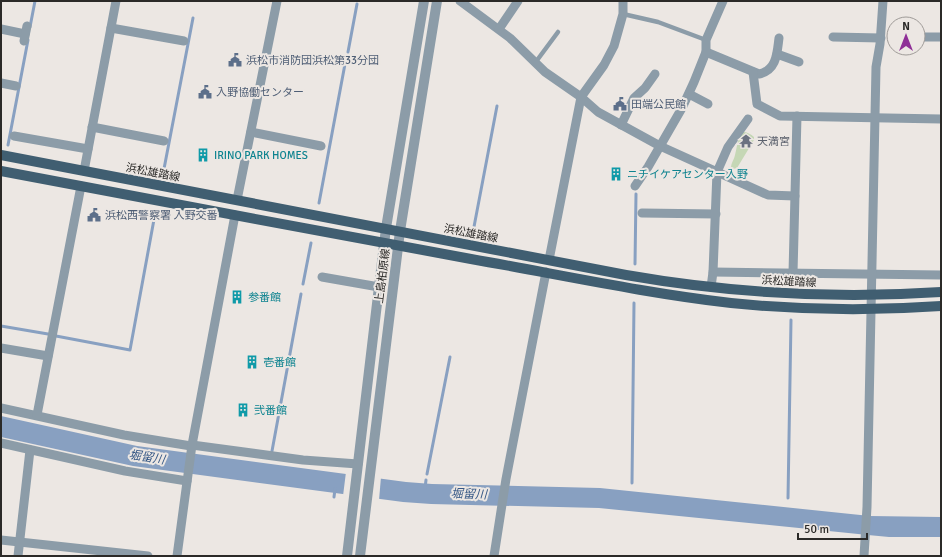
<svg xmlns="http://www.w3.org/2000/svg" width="942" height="557" viewBox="0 0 942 557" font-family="Signika,'Noto Sans JP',sans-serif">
  <rect width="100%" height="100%" fill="#ece7e3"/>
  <!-- green -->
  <path fill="#c5d7b5" d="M 743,132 C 747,132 751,134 754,137 L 754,140 L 737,168 L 733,169 L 731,168 C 731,163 734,160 735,155 C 737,147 737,140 743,132 Z"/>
  <!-- water -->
  <polygon fill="#88a0c1" points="1,416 137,446 406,482 432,484 600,488 870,516 941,517 941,537 889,537 868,535 599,508 431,504 403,502 133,466 1,437"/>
  <!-- pier -->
  <polygon fill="#ece7e3" points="346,472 381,477 379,500 343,496"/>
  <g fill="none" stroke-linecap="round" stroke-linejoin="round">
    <!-- stream -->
    <g stroke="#88a0c1" stroke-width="3">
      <polyline points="30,27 35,1"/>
      <polyline points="348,52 357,4"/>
      <polyline points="8,145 28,40"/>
      <polyline points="163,174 193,18"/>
      <polyline points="319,203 345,64"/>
      <polyline points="473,232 497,106"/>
      <polyline points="635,264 636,194"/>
      <polyline points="303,284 311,243"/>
      <polyline points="1,326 48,334"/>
      <polyline points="56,336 130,350 155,214"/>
      <polyline points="272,451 301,294"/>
      <polyline points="427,474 450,357"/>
      <polyline points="632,483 634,303"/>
      <polyline points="425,488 426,480"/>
      <polyline points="334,497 335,489"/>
      <polyline points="788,498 791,320"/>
    </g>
    <!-- service -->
    <g stroke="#8c9ca8" stroke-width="4.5">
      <polyline points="623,14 658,22 706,40"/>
      <polyline points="535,63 558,32"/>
    </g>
    <!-- minor -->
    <g stroke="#8c9ca8" stroke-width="9">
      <polyline points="460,1 510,38 545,72 581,97 598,112 660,146 768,195 795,196"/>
      <polyline points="111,28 184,41"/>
      <polyline points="1,29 25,34"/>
      <polyline points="499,29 518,1"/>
      <polyline points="833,37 881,38"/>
      <polyline points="918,37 941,37"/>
      <polyline points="24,41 27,26"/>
      <path d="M 706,52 L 759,74 C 777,70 777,53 779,38"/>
      <polyline points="777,54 799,62"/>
      <polyline points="753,72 757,104 780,116 941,119"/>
      <polyline points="1,83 16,86"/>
      <polyline points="689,94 708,104"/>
      <polyline points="621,125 634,98 645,88 655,74"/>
      <polyline points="92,127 164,141"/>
      <polyline points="251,132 321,146"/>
      <polyline points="14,136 88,149"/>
      <polyline points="84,171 116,1"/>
      <polyline points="635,186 648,167 682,108 694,82 706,52 706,40 723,1"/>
      <polyline points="237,200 277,1"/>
      <polyline points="642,213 716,214"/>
      <polyline points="549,260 581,97 604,65 614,46 623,14 623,1"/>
      <polyline points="713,272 941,275"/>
      <polyline points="793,273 797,116"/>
      <polyline points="322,277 379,287"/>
      <polyline points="711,287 713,272 717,172 728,147 748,119"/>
      <polyline points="1,348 48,356"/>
      <polyline points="1,408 124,435 191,446"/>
      <polyline points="37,415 81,186"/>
      <polyline points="1,443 125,471 187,481"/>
      <polyline points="192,445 303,460 358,464"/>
      <polyline points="1,540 148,556"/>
      <polyline points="18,556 30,450"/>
      <polyline points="177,556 192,445 235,215"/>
      <polyline points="494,556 506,479 546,272"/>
      <polyline points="864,556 867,507 876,67 880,44 883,1"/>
    </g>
    <!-- tertiary -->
    <g stroke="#8c9ca8" stroke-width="10">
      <polyline points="347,556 386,228 424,1"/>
      <polyline points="360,556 400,231 437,1"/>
    </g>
    <!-- primary -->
    <g stroke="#405e71" stroke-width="10">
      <path d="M 1,155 L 626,275 C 729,293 836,299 941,292"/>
      <path d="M 1,171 C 158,201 314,230 471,259 C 557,274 644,293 731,303 C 800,310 871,311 941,306"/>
    </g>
  </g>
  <!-- icons -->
  <defs>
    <g id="civic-bare" transform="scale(1.08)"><path d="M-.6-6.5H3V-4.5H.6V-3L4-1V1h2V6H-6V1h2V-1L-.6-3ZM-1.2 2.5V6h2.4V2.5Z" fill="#5c6f8a" stroke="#ece7e3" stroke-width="2.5" paint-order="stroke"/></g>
    <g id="temple-bare" transform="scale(1.08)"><path d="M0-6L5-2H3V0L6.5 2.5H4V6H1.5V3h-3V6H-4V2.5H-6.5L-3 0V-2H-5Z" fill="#6b7280" stroke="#ece7e3" stroke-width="2.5" paint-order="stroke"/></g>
    <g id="building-bare" transform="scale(1.08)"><path d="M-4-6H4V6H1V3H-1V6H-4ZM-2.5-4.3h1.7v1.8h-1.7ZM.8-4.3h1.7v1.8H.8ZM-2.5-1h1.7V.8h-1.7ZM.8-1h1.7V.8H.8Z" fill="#0f9aa8" stroke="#ece7e3" stroke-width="2.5" paint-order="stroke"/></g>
  </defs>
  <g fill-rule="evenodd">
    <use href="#civic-bare" x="235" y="60"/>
    <use href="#civic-bare" x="205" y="92"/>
    <use href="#civic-bare" x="620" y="104"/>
    <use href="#temple-bare" x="746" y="141"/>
    <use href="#building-bare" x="203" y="155"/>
    <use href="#building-bare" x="616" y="174"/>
    <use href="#civic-bare" x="94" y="215"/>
    <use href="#building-bare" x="237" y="297"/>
    <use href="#building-bare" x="252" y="362"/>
    <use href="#building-bare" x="243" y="410"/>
  </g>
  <g text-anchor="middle" stroke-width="4" stroke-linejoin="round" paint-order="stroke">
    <!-- service labels -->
    <g font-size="11" fill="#4e5e75" stroke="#ece7e3" text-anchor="start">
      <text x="246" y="64">浜松市消防団浜松第33分団</text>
      <text x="216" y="96">入野協働センター</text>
      <text x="631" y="108">田端公民館</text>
      <text x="105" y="219">浜松西警察署 入野交番</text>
    </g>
    <!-- worship labels -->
    <g font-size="11" fill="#5b616d" stroke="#ece7e3" text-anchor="start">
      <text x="757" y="145">天満宮</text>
    </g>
    <!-- culture labels -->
    <g font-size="11" fill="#0d838f" stroke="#ece7e3" text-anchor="start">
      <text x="214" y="159">IRINO PARK HOMES</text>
      <text x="627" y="178">ニチイケアセンター入野</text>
      <text x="248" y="301">参番館</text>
      <text x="263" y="366">壱番館</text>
      <text x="254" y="414">弐番館</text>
    </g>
    <!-- street labels -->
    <g font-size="11" fill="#2b2a28" stroke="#ece7e3">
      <text transform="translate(153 172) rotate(11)" y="4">浜松雄踏線</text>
      <text transform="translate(471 233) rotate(11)" y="4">浜松雄踏線</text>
      <text transform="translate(382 276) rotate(-83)" y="4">上島柏原線</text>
      <text transform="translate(789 281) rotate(3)" y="4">浜松雄踏線</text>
    </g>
    <!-- water labels -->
    <g font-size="12" font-style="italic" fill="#365886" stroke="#ece7e3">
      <text transform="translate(147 457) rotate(9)" y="4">堀留川</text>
      <text transform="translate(469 494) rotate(2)" y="4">堀留川</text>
    </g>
  </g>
  <!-- border -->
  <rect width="942" height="557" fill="none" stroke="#2b2a28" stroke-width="4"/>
  <!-- north arrow -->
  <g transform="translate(906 36)"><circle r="19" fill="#ece7e3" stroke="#9f9b98"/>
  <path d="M0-3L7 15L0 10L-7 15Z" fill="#8f2f97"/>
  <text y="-6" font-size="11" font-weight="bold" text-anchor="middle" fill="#2b2a28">N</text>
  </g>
  <!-- scale -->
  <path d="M798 533v6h69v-6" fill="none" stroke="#2b2a28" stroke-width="2"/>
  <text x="804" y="533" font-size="12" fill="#2b2a28" stroke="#ece7e3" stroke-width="3" paint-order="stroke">50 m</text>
</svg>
